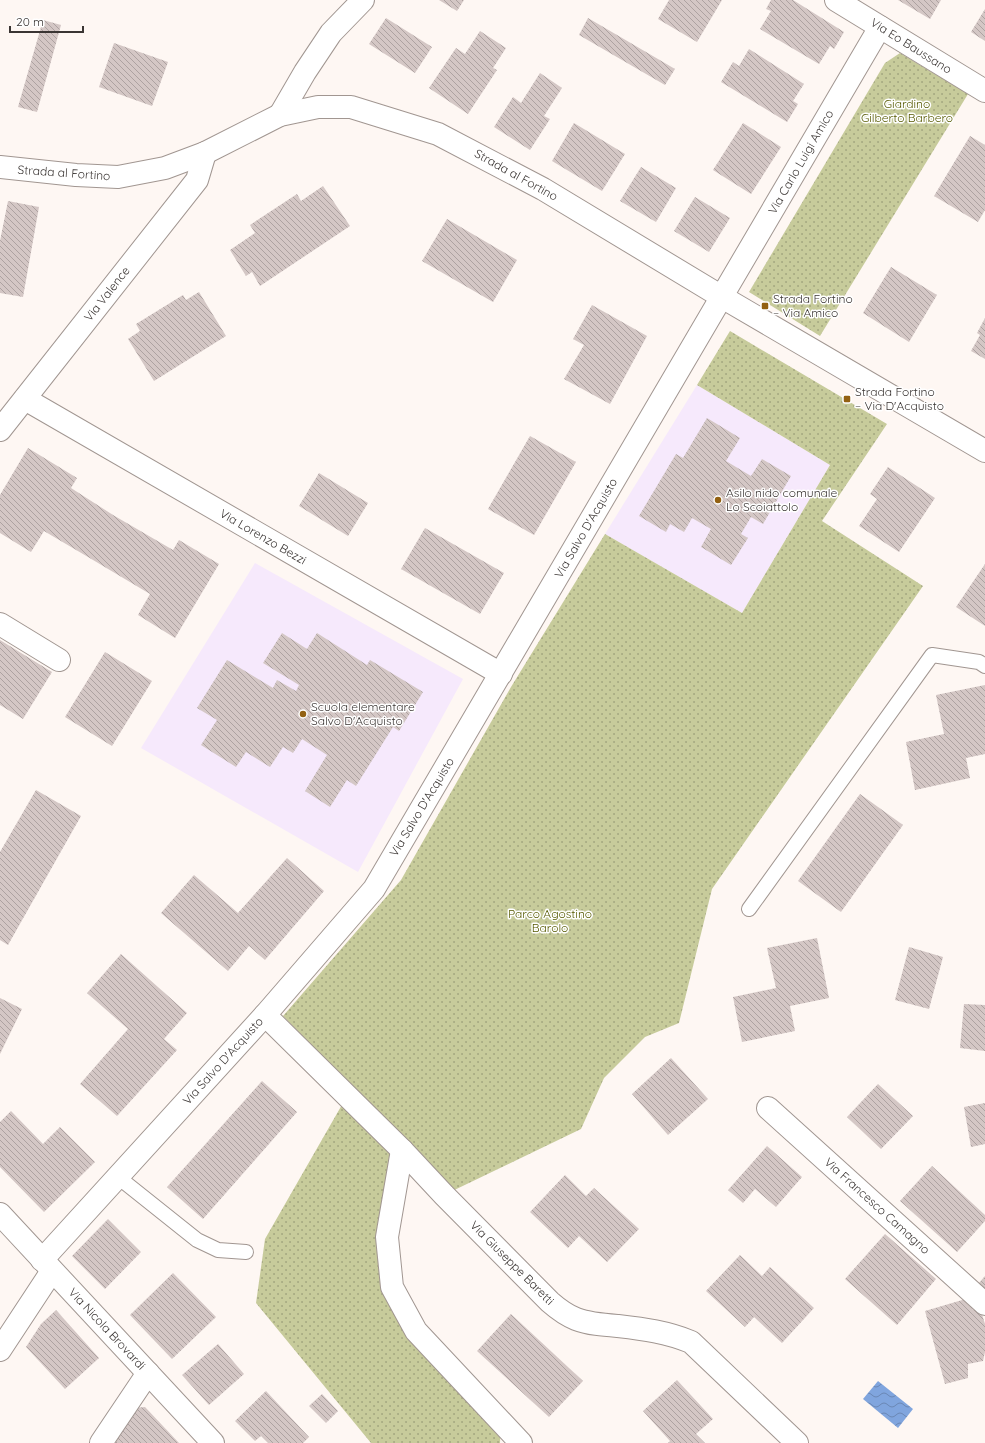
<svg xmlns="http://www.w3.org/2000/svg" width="985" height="1443" viewBox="0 0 985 1443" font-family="Quicksand,sans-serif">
  <defs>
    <pattern id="park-dots" width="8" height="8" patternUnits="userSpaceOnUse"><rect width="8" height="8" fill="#c7cb9b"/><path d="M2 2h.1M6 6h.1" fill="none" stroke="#a3a67f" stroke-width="1.8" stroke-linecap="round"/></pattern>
    <pattern id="water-waves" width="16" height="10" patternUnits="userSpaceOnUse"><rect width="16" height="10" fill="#80a5de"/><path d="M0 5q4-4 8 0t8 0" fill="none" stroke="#6a87b5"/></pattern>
    <pattern id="building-back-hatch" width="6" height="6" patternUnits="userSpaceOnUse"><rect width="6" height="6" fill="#d4c7c5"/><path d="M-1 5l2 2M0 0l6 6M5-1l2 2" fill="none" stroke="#ada2a1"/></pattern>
  </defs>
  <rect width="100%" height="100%" fill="#fef7f3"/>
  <!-- education -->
  <g fill="#f6e9fc">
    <polygon points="697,385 830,465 742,613 605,534"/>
    <polygon points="255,563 463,679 358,872 141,748"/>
  </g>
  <!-- park -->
  <g fill="url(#park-dots)">
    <polygon points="900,53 968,94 820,336 749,292 885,63"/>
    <polygon points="730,331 887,424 822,521 923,586 712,889 679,1023 645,1037 604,1078 581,1129 444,1195 402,1150 392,1287 501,1422 500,1443 371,1443 256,1303 265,1239 347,1096 353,1088 283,1016 401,880 511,687 605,534 742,613 830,465 697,385"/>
  </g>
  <!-- water -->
  <polygon fill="url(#water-waves)" points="878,1381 913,1409 898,1428 863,1399"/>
  <!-- building -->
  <g fill="url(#building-back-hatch)">
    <polygon points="439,0 464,0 457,11"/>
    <polygon points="669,0 722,0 697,42 658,19"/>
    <polygon points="771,0 793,0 844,32 834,49 830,46 819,64 760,29 771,11 766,9"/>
    <polygon points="898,0 941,0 930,19"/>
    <polygon points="985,9 985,41 971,32"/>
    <polygon points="386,18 432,47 415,73 369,44"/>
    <polygon points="588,18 675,69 665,85 579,35"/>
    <polygon points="43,20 61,25 37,112 18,107"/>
    <polygon points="480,31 506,48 493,68 497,70 468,114 429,88 456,48 465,54"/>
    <polygon points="114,43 168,62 152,106 99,87"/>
    <polygon points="749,49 804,84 793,101 798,104 787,122 721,82 733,62 739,66"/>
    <polygon points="540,73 562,88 544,116 550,119 530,150 494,127 513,97 521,103"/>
    <polygon points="574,123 625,154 602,191 552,161"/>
    <polygon points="743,123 781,147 751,194 713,170"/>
    <polygon points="970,136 985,145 985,210 978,222 934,196"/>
    <polygon points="641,167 676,188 656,222 620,201"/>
    <polygon points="323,186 350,226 260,286 252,272 246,276 230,250 255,233 250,225 297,194 301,201"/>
    <polygon points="695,197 730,218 709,252 674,231"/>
    <polygon points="8,201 39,207 23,297 0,293 0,241"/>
    <polygon points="447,219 517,260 493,302 422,261"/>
    <polygon points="891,267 937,295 909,342 863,313"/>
    <polygon points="199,292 226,336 154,381 128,339 140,331 136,324 183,295 186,300"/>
    <polygon points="592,305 647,336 610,404 564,379 584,345 573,339"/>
    <polygon points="985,318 985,359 971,351 980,335 977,333"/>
    <polygon points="707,418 740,438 726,461 751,476 762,459 791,476 763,524 751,517 741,534 748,538 731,565 701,547 711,529 692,518 684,532 670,524 666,532 639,516 676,454 683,458"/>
    <polygon points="530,436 576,462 534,535 488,509"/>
    <polygon points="28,448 77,478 71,488 113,515 173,550 179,540 219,564 175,638 138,615 150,594 88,557 44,531 31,552 0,533 0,495"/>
    <polygon points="888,467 935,498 899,552 859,526 877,499 870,494"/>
    <polygon points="319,473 368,503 348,536 299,506"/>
    <polygon points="425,528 504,573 480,614 401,569"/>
    <polygon points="985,564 985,626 956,607"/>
    <polygon points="282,633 307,649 317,633 367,665 370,660 423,692 399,731 393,727 356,786 347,780 330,807 305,791 327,755 302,739 293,753 283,747 270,767 246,752 236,767 201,745 217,720 197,708 227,660 273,688 277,680 296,691 299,685 263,663"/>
    <polygon points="0,640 52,672 23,719 0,705"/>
    <polygon points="105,652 152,681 112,746 65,717"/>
    <polygon points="985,685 985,754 966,758 970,778 915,790 906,742 944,734 936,695"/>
    <polygon points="36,790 81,816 8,945 0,940 0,852"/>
    <polygon points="860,794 903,825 841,912 798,881"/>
    <polygon points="287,858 324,891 265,960 249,946 228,971 161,913 194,875 238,913"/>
    <polygon points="817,938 829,998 790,1006 795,1031 742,1042 733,997 776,988 767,948"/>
    <polygon points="909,947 943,957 929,1009 895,1000"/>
    <polygon points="121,954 187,1013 164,1039 177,1050 117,1116 80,1084 128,1029 87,993"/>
    <polygon points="0,998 22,1009 0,1054"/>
    <polygon points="964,1004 985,1005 985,1051 960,1048"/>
    <polygon points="671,1058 708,1099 668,1135 632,1094"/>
    <polygon points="262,1081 297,1112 203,1219 167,1187"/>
    <polygon points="878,1084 913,1116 881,1149 847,1117"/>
    <polygon points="985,1103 985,1144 971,1147 964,1107"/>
    <polygon points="11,1111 43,1144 60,1127 95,1162 44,1212 0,1167 0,1122"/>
    <polygon points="767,1146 802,1177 776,1207 755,1189 743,1203 728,1190"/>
    <polygon points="932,1166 985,1215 985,1221 957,1252 900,1201"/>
    <polygon points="565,1175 586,1196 594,1188 639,1229 607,1262 579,1236 568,1248 530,1212"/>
    <polygon points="108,1219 141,1252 105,1289 72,1256"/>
    <polygon points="885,1234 936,1279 897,1325 845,1279"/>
    <polygon points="740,1255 762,1276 770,1267 814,1308 782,1343 754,1317 745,1327 706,1291"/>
    <polygon points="173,1273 216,1317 172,1359 130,1315"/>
    <polygon points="985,1276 985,1290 978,1284"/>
    <polygon points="969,1298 973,1310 980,1308 985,1324 985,1352 983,1361 968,1364 968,1378 945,1384 925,1311"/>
    <polygon points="56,1310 99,1358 65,1389 26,1347 41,1324"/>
    <polygon points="511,1314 583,1381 549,1417 477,1351"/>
    <polygon points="218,1344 244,1374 209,1405 182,1375"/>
    <polygon points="677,1380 713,1419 696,1434 705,1443 668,1443 670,1441 643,1411"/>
    <polygon points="266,1391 309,1437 303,1443 268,1443 261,1436 255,1441 235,1421"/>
    <polygon points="322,1394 338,1411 326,1423 309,1406"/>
    <polygon points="145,1407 179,1443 109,1443 133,1408"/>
  </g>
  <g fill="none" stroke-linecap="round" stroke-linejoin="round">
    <!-- service casing -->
    <g stroke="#a19691" stroke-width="16">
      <g id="service">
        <polyline points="749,909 932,655 979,662 985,666"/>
        <polyline points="118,1177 197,1240 218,1250 246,1252"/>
      </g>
    </g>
    <!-- minor casing -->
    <g stroke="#a19691" stroke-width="24">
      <g id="minor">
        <polyline points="836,0 985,91"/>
        <polyline points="280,115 305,72 331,33 363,0"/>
        <polyline points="25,399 501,674"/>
        <polyline points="0,430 197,180 205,153"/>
        <polyline points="0,624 59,660"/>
        <path d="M 265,1015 L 402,1150 L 444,1195 L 550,1302 C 558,1309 566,1315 576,1319 C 589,1324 604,1325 618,1326 C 644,1329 667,1332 691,1342 L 797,1443"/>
        <polyline points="768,1108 985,1304"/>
        <polyline points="402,1150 387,1237 392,1287 416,1331 521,1443"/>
        <polyline points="0,1214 213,1443"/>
        <polyline points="42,1260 265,1015 374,889 880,27"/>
        <polyline points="0,1350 52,1271"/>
        <polyline points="101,1443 148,1373"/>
      </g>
    </g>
    <!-- tertiary casing -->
    <g stroke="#a19691" stroke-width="24">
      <polyline id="tertiary" points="0,167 76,175 118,177 165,168 205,153 280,115 318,107 351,107 438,134 543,189 722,297 985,451"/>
    </g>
    <!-- service -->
    <use href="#service" stroke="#fff" stroke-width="14"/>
    <!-- minor -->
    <use href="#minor" stroke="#fff" stroke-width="22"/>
    <!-- tertiary -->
    <use href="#tertiary" stroke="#fff" stroke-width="22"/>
  </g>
  <!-- markers -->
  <g fill="#936112" stroke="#fff" stroke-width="1.5">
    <rect x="761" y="302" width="8" height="8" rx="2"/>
    <rect x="843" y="395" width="8" height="8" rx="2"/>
    <circle cx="718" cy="500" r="4"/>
    <circle cx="303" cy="714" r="4"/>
  </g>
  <g text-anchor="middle" stroke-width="3" stroke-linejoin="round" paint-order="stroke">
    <!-- street labels -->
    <g font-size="12" fill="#3a3533" stroke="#fff">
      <text transform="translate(911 46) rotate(32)" y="4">Via Eo Baussano</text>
      <text transform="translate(801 162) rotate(-60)" y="4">Via Carlo Luigi Amico</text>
      <text transform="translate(64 173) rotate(4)" y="4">Strada al Fortino</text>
      <text transform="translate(516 175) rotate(29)" y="4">Strada al Fortino</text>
      <text transform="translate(107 294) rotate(-52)" y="4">Via Valence</text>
      <text transform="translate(586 528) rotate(-60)" y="4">Via Salvo D'Acquisto</text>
      <text transform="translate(263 537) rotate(30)" y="4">Via Lorenzo Bezzi</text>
      <text transform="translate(422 807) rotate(-59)" y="4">Via Salvo D'Acquisto</text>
      <text transform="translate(223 1061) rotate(-48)" y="4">Via Salvo D'Acquisto</text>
      <text transform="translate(877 1206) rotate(42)" y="4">Via Francesco Camagno</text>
      <text transform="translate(512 1263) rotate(45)" y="4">Via Giuseppe Baretti</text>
      <text transform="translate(107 1329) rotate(47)" y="4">Via Nicola Brovardi</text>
    </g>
    <!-- park labels -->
    <g font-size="12" fill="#565901" stroke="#fff">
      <text x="907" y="108">Giardino<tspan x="907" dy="14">Gilberto Barbero</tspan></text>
      <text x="550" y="918">Parco Agostino<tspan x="550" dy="14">Barolo</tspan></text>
    </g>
    <!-- poi labels -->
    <g font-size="12" fill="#3a3533" stroke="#fff" text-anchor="start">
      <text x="773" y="303">Strada Fortino<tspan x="773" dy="14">– Via Amico</tspan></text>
      <text x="855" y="396">Strada Fortino<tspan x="855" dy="14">– Via D'Acquisto</tspan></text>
      <text x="726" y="497">Asilo nido comunale<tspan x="726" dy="14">Lo Scoiattolo</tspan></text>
      <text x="311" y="711">Scuola elementare<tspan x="311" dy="14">Salvo D'Acquisto</tspan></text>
    </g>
  </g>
  <!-- scale -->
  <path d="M10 26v6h73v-6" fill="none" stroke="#3a3533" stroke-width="2"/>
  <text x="16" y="26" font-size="12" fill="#3a3533" stroke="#ffffff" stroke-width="3" paint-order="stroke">20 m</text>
</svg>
